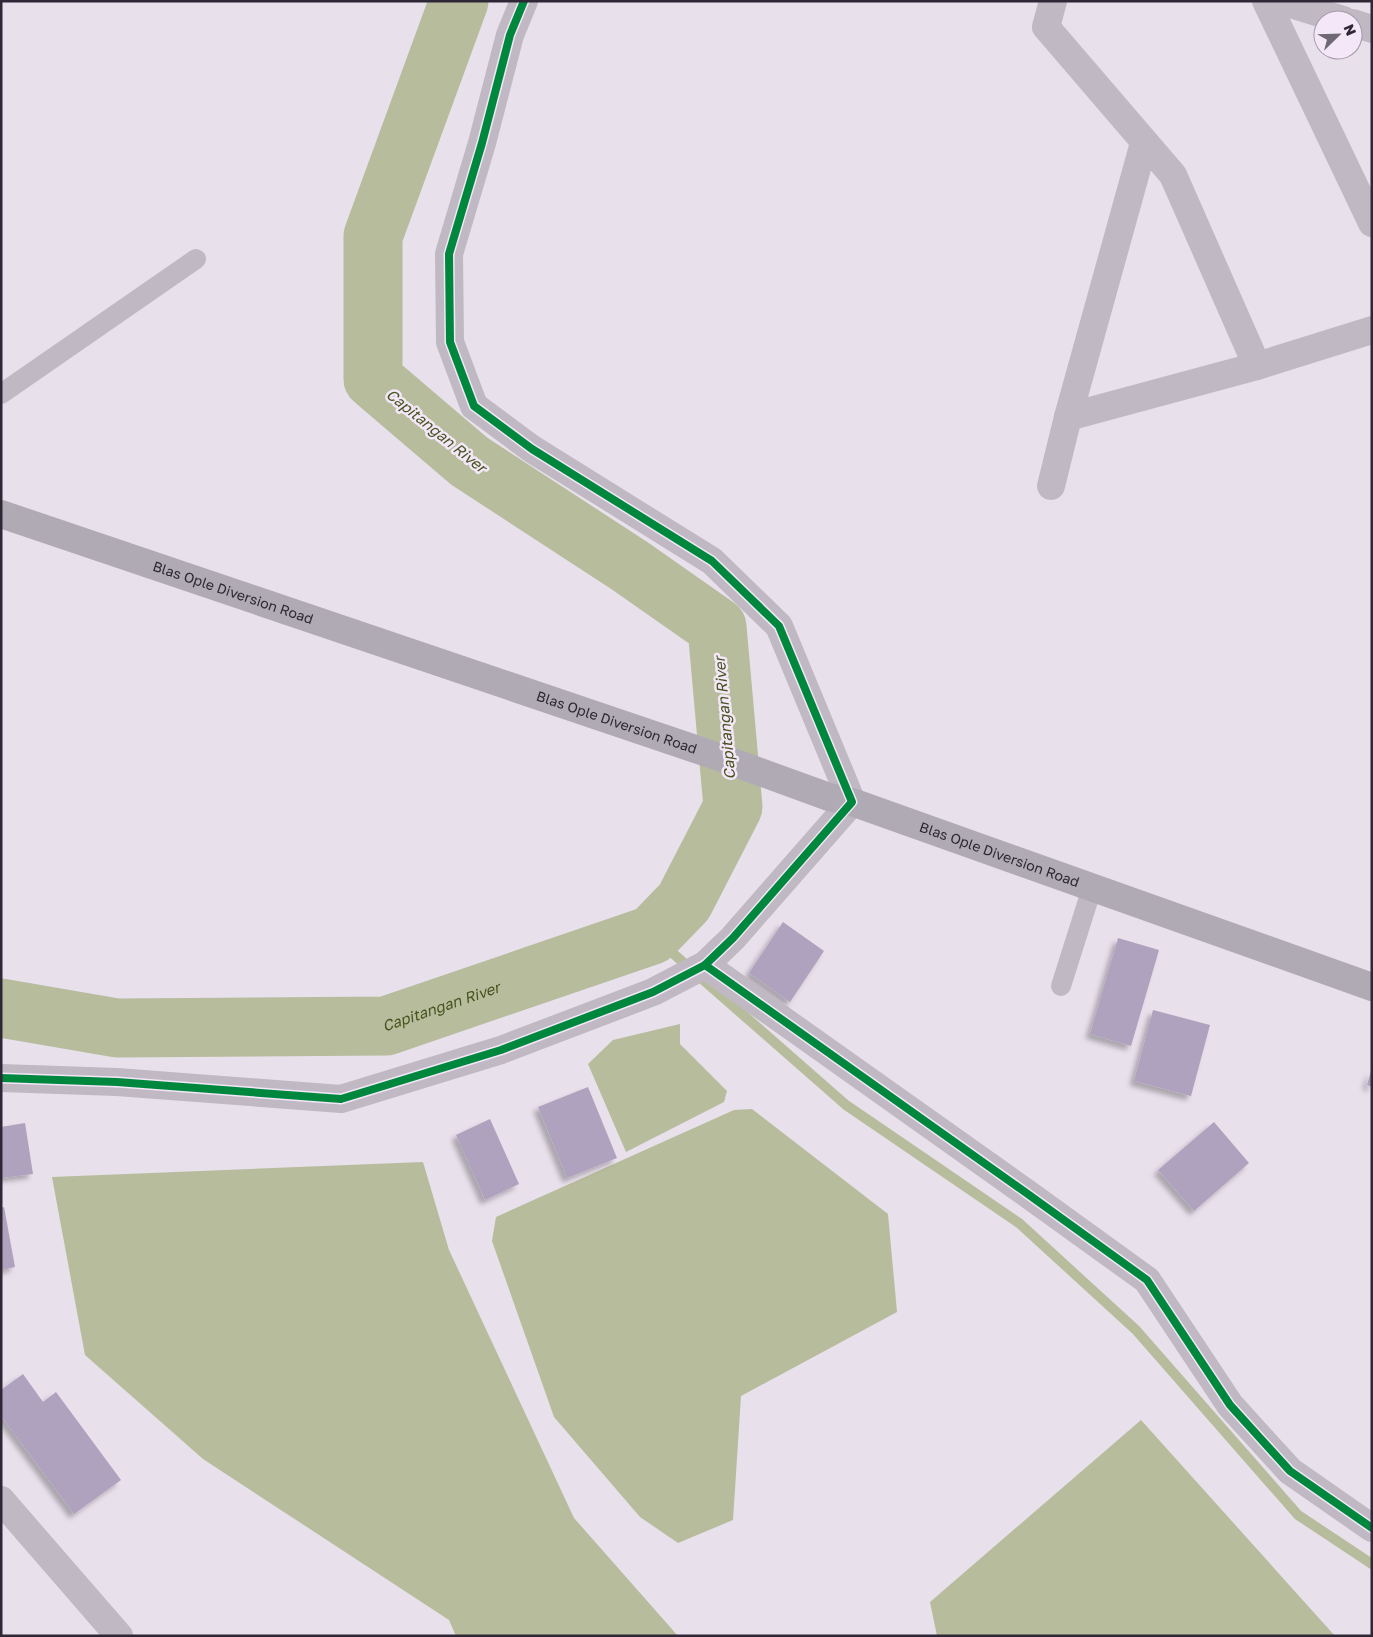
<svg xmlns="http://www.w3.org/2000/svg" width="1373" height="1637" viewBox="0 0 1373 1637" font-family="'Golos Text',sans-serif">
  <defs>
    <filter id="shadow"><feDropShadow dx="-4.5" dy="4.5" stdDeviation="2.5" flood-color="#0004"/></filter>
  </defs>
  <rect width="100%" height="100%" fill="#e8e0eb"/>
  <!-- water -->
  <g fill="#b7bc9d">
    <polygon points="680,1024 680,1044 727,1091 724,1102 626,1152 588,1064 613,1040"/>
    <polygon points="752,1109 888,1214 897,1312 741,1396 733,1520 678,1543 640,1517 554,1417 492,1241 496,1217 734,1110"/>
    <polygon points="423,1162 449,1250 574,1518 678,1636 456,1636 449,1620 203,1459 85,1355 52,1177"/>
    <polygon points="1141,1420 1335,1636 937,1636 930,1602"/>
  </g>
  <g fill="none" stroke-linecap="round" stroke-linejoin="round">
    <!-- stream -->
    <polyline stroke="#b7bc9d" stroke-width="10" points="652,935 846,1105 1019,1223 1136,1330 1298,1515 1372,1564"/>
    <!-- river -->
    <path stroke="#b7bc9d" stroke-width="59" id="s1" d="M 1,1008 L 117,1028 L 386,1026 L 652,935 L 684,902 L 733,807 L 717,627 L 630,566 L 469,461 L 373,379 L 373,236 L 459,1"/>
  </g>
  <!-- building -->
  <g fill="#afa2be" filter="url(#shadow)">
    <polygon points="783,922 824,951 790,1002 749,973"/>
    <polygon points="1118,938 1159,950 1131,1046 1090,1034"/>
    <polygon points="1153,1010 1210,1025 1191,1096 1134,1081"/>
    <polygon points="1371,1071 1372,1071 1372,1087 1367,1085"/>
    <polygon points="588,1087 617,1158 567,1178 538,1107"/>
    <polygon points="490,1119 519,1184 485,1200 456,1135"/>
    <polygon points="1214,1122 1249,1163 1194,1211 1158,1170"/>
    <polygon points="25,1123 33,1174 1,1178 1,1127"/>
    <polygon points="4,1207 15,1267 1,1270 1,1208"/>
    <polygon points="23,1374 43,1402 56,1392 121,1480 74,1514 1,1416 1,1390"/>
  </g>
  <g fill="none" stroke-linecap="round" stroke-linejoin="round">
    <!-- service -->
    <g stroke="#c0b9c4" stroke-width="20">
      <polyline points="1,394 196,259"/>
      <polyline points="1061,986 1092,888"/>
    </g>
    <!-- minor -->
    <g stroke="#c0b9c4" stroke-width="28">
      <polyline points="1053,1 1046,27 1173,175 1257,366"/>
      <polyline points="1266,1 1372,223"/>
      <polyline points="1281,1 1343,20"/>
      <polyline points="1353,23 1372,29"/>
      <polyline points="1068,417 1257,366 1372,330"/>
      <polyline points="1051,486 1068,417 1144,143"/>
      <polyline points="705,965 1025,1192 1147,1280 1230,1405 1290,1471 1372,1528"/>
      <polyline points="1,1078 117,1082 341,1099 501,1050 653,992 705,965 733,938 852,802 779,626 712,561 532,449 474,406 450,342 449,254 482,143 510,35 524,1"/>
      <polyline points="1,1500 119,1636"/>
    </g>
    <!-- secondary -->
    <path stroke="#b0aab5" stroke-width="28" id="s2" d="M 1,514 L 716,756 L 829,797 L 852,802 L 1372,987"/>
    <!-- cycleway casing -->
    <g stroke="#f3e7f8" stroke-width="11">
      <g id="cycleway">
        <polyline points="705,965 1025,1192 1147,1280 1230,1405 1290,1471 1372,1528"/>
        <polyline points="1,1078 117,1082 341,1099 501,1050 653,992 705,965 733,938 852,802 779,626 712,561 532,449 474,406 450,342 449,254 482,143 510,35 524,1"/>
      </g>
    </g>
    <!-- cycleway -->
    <use href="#cycleway" stroke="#00873e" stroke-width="8"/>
  </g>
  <g text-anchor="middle" stroke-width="5" stroke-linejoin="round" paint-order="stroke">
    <!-- street labels -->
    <g font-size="14" fill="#2e2735" stroke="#f3e7f8">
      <text dy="5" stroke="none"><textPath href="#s2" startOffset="245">Blas Ople Diversion Road</textPath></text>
      <text dy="5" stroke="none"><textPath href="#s2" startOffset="650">Blas Ople Diversion Road</textPath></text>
      <text dy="5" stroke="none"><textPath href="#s2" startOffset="1055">Blas Ople Diversion Road</textPath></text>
    </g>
    <!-- water labels -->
    <g font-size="15" font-style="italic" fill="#48541f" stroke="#f3e7f8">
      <text transform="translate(436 431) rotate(39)" y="5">Capitangan River</text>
      <text transform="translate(725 718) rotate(-95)" y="5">Capitangan River</text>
      <text dy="5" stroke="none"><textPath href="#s1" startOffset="445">Capitangan River</textPath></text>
    </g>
  </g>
  <!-- border -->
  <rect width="1373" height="1637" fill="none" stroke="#2e2735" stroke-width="5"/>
  <!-- north arrow -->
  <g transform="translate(1338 35) rotate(67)"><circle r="24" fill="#f3e7f8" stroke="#a49aaa"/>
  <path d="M0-4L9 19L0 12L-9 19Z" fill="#6f6875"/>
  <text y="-8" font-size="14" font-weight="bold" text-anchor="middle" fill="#2e2735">N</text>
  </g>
</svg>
